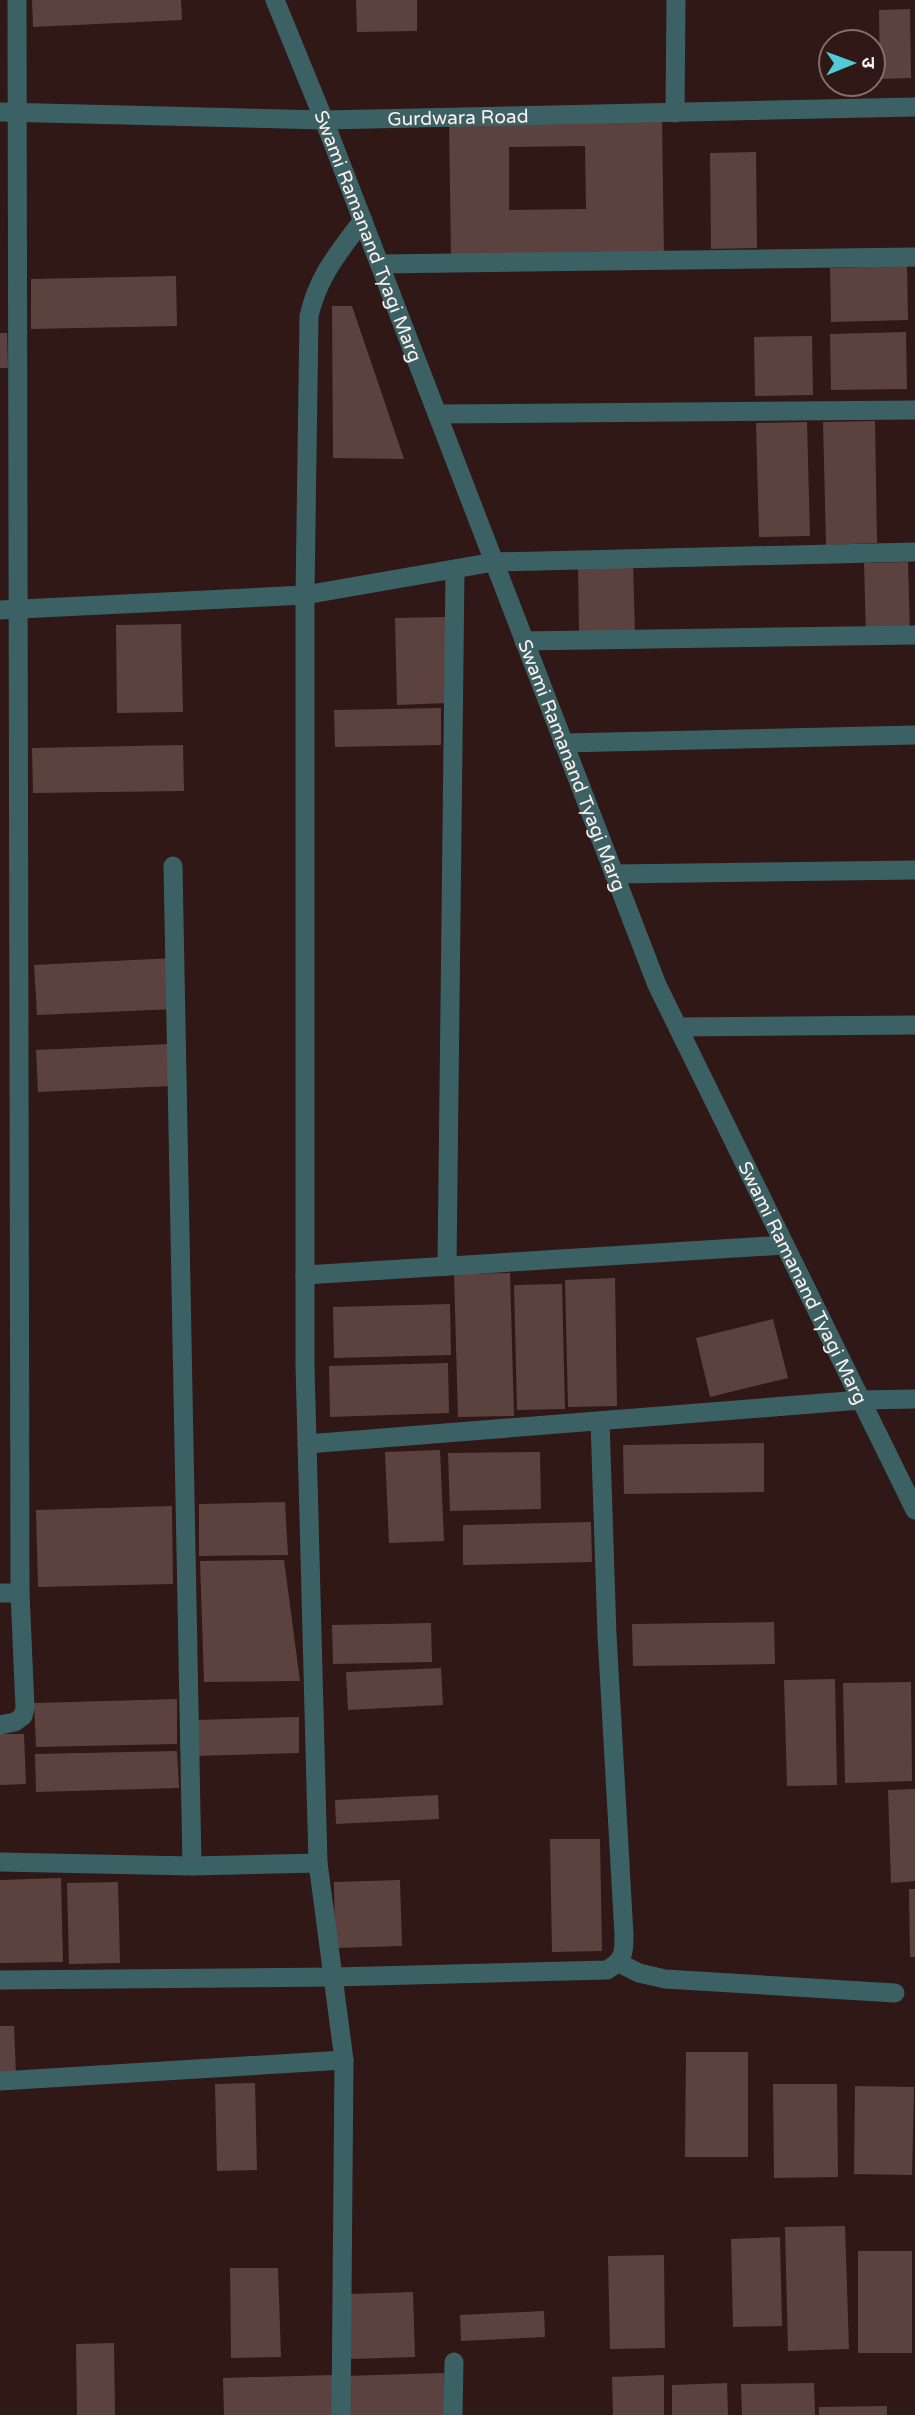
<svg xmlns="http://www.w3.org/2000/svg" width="915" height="2415" viewBox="0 0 915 2415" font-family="'Varela Round','Noto Sans Devanagari',sans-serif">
  <rect width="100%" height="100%" fill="#2f1815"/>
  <!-- building -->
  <g fill="#5c423e" fill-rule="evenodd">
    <polygon points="32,0 181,0 182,20 33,27"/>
    <polygon points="356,0 417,0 417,31 357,32"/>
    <polygon points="910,9 911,78 880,79 879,10"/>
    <path d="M 662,118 L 664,257 L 451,259 L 449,121 ZM 585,146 L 586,209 L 509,210 L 509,147 Z"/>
    <polygon points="756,152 757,248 711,249 710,153"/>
    <polygon points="907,266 908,320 831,322 830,268"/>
    <polygon points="176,276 177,326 31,329 31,279"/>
    <polygon points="332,306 352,306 404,459 333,458"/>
    <polygon points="906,332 907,389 831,390 830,334"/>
    <polygon points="0,333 7,333 8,368 0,368"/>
    <polygon points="812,336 813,395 755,396 754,337"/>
    <polygon points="875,421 877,543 826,545 823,422"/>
    <polygon points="807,422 810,536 759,537 756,423"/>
    <polygon points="908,562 910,634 866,635 864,563"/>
    <polygon points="633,563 635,634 579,635 578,564"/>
    <polygon points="446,617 448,703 397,705 395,618"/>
    <polygon points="181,624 183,712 117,713 116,625"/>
    <polygon points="441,708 441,745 335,747 334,710"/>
    <polygon points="183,745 184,791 33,793 32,748"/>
    <polygon points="173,958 175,1009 37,1015 34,965"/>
    <polygon points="170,1044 172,1086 38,1092 36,1050"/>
    <polygon points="510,1273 514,1416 458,1417 454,1274"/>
    <polygon points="615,1278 617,1406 568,1407 565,1280"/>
    <polygon points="562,1284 565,1409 517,1410 514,1285"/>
    <polygon points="450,1304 451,1355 334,1358 333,1307"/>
    <polygon points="773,1319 788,1378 710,1397 696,1338"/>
    <polygon points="448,1363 449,1413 330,1417 329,1366"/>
    <polygon points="764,1443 764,1492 624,1494 623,1445"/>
    <polygon points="440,1450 444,1541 389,1543 385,1452"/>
    <polygon points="540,1452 541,1509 450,1511 448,1453"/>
    <polygon points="285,1502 288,1555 199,1556 199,1504"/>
    <polygon points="172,1506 173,1584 38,1587 36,1510"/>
    <polygon points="591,1522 592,1562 463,1565 463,1525"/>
    <polygon points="284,1560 300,1681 204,1682 200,1561"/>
    <polygon points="774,1622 775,1664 633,1666 632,1624"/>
    <polygon points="431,1623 432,1662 333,1664 332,1625"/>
    <polygon points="441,1668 443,1705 348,1710 346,1672"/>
    <polygon points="835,1679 837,1785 787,1786 784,1680"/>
    <polygon points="911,1682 912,1781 845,1783 843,1683"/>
    <polygon points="177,1699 177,1744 36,1747 34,1703"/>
    <polygon points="299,1717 299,1753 195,1756 195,1720"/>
    <polygon points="0,1734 24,1734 26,1784 0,1785"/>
    <polygon points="177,1751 179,1788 36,1792 35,1754"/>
    <polygon points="915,1789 915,1881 891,1883 888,1790"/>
    <polygon points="438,1795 439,1819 336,1824 335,1800"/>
    <polygon points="550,1839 600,1839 602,1951 552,1952"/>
    <polygon points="61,1878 63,1962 0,1963 0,1880"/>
    <polygon points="400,1880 402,1946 335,1948 334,1882"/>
    <polygon points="118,1882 120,1963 69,1964 67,1883"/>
    <polygon points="909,1889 915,1889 915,1957 910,1957"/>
    <polygon points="0,2026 14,2026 16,2076 0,2077"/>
    <polygon points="686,2052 748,2052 748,2157 685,2157"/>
    <polygon points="255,2083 257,2170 217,2171 215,2084"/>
    <polygon points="773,2084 837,2084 838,2177 774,2178"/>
    <polygon points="855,2086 914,2087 912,2175 854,2174"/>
    <polygon points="845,2226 849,2349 788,2351 785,2227"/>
    <polygon points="780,2237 782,2326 733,2327 731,2239"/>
    <rect x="858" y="2251" width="54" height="102"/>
    <polygon points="664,2255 665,2348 610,2349 608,2256"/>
    <polygon points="230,2268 278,2268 281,2357 231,2358"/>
    <polygon points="413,2292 415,2357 350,2359 349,2294"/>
    <polygon points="544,2311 545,2337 461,2341 460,2315"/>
    <polygon points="114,2343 115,2415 77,2415 76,2344"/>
    <polygon points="444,2373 445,2415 345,2415 344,2376"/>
    <polygon points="332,2375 333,2415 224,2415 223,2378"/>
    <polygon points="664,2375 664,2415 613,2415 612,2377"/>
    <polygon points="727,2383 728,2415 672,2415 672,2385"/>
    <polygon points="814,2383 815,2415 742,2415 741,2384"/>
    <polygon points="887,2406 887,2415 819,2415 819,2407"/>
  </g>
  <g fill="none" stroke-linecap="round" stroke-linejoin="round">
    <!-- minor -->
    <g stroke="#3c6165" stroke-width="19">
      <path id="s1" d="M 0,112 L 324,120 L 915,107"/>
      <polyline points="675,113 676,0"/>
      <polyline points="380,264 915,257"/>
      <polyline points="437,414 915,410"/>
      <polyline points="0,610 305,595 494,562 915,552"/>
      <polyline points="524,641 915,635"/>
      <polyline points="563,743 915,735"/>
      <polyline points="173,866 192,1866"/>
      <polyline points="614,874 915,870"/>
      <polyline points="678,1027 915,1025"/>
      <polyline points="447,1266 455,569"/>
      <polyline points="305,1275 785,1245"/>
      <polyline points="307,1444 861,1400 915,1399"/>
      <polyline points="0,1593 20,1593"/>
      <polyline points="0,1725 15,1722 23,1716 25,1708 20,1593 17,0"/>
      <path d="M 0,1862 L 192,1866 L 318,1863 L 305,1365 L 305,595 L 309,316 C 318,276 339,252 363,220"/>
      <polyline points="318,1863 344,2060 341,2415"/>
      <polyline points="619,1963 639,1973 665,1979 895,1993"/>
      <path d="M 0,1980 L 334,1977 L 607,1970 C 624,1960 624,1953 624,1935 L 607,1635 L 600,1421"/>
      <polyline points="0,2081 344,2060"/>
      <polyline points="453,2415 454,2362"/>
    </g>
    <!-- tertiary -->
    <path stroke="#3c6165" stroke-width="19" id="s2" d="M 275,0 L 324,120 L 657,985 L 915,1510"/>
  </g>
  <g text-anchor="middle" stroke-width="5" stroke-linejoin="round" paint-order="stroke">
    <!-- street labels -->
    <g font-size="19" fill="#fef0ee" stroke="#2f1815">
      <text dy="7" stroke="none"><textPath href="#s1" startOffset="458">Gurdwara Road</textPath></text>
      <text dy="7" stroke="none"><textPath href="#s2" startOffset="254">Swami Ramanand Tyagi Marg</textPath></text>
      <text dy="7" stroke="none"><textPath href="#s2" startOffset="821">Swami Ramanand Tyagi Marg</textPath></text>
      <text dy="7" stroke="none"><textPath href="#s2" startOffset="1388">Swami Ramanand Tyagi Marg</textPath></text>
    </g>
  </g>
  <!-- north arrow -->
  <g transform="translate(852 63) rotate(89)"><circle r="33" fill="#2f1815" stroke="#826e6c" stroke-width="2"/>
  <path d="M0-5L12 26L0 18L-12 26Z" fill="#52cbd7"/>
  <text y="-10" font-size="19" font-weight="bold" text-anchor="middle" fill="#fef0ee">उ</text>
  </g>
</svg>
